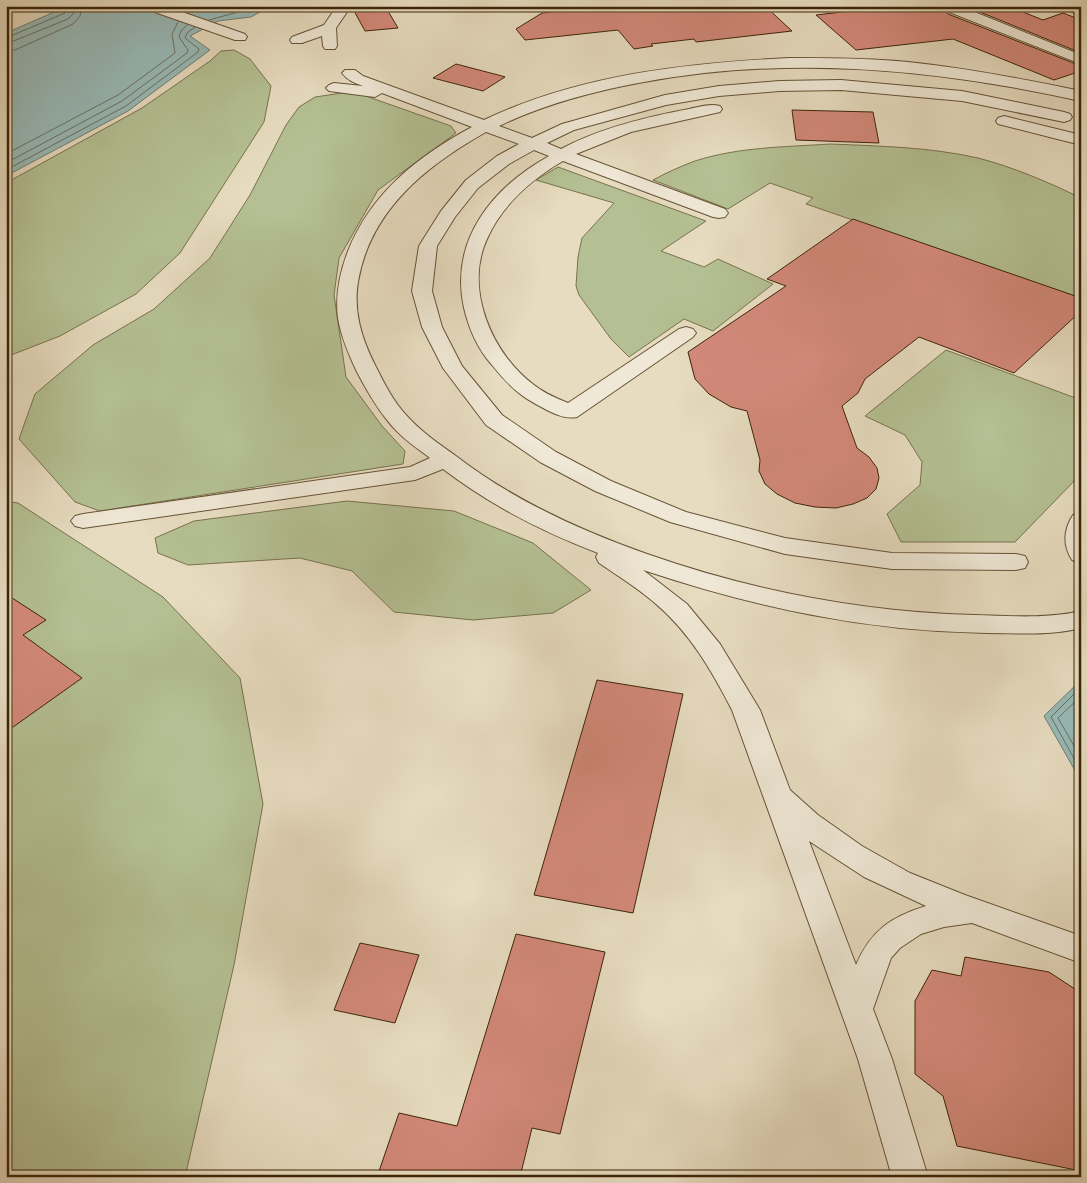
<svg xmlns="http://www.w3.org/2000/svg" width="1087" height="1183" viewBox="0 0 1087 1183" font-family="'IM FELL French Canon',serif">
  <rect width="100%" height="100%" fill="#e7dcc0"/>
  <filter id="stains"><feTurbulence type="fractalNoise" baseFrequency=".004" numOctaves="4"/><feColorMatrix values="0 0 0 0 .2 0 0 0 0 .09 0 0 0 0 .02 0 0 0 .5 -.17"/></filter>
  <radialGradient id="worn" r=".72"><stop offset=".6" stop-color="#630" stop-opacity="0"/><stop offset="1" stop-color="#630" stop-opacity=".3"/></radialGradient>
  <!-- green -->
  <g fill="#b4c093" stroke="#78724d">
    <polygon points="234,50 250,59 271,86 264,122 180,253 136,294 60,336 6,357 6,183 142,108 210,61 221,51"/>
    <polygon points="342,93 363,95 451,126 456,133 378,190 339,258 334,295 346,377 382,426 405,451 403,464 100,511 75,502 19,439 35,394 93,345 154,309 210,258 250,195 286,125 299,107 315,97"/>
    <path d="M 830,144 C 879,146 929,147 978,158 C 1013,167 1048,182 1081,198 L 1081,298 L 806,204 L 813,198 L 770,183 L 728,209 L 653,180 C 666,173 681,166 695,161 C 738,147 785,147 830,144 Z"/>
    <polygon points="558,167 706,221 661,251 704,267 718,259 773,284 713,331 684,319 629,357 611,339 579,295 576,286 578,257 582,238 614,203 536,180"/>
    <polygon points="946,350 1081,400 1081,474 1015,542 901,542 887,514 920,485 922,462 905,435 865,416"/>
    <polygon points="6,501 18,503 163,597 240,678 263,804 234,965 185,1177 6,1177"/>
    <polygon points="347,501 454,511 533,543 591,590 553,613 473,620 394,612 352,571 300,558 188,565 158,553 155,538 194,521"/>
  </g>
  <!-- water -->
  <g fill="#98bab8" stroke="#737e71">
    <polygon points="68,6 271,6 251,17 218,21 190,36 210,50 128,111 6,176 6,33"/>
    <polygon points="1081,680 1081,781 1044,716"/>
  </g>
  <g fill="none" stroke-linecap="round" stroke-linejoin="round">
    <!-- shore -->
    <g stroke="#6a7060" stroke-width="1">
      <polyline points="209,20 260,6"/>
      <polyline points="6,38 65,13 68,6"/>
      <polyline points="6,44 68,19 73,14 75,6"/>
      <polyline points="6,51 15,50 73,24 80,16 82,6"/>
      <polyline points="6,154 118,95 175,53 172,34 178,22"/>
      <polyline points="6,163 122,101 187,53 188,50 179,37 181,31 187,25"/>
      <polyline points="6,170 126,106 198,52 199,49 185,38 187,33 195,27"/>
      <polyline points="1081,687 1051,717 1081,771"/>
      <polyline points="1081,696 1058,718 1081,758"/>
    </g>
  </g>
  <!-- building -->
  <g fill="#d3897a" stroke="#3c2507">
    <polygon points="363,6 385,6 398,28 365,31 353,9 364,8"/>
    <polygon points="608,6 679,6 682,10 714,6 765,6 792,31 696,42 694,39 651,44 653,46 634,49 618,30 525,40 516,29 542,13"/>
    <polygon points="893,6 947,6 945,10 948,14 1081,66 1081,71 1054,80 953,39 856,50 816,15"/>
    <polygon points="972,6 1008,6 1043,20 1063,13 1081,20 1081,53 970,8"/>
    <polygon points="456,64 502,76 505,77 483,91 433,78"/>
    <polygon points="792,110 873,112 879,143 796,140"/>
    <polygon points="853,219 1081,298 1081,311 1014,373 919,337 865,379 858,393 842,406 857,448 869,457 877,468 879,478 876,489 867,498 853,504 836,508 815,507 795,503 777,494 765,484 759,471 760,460 747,411 731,407 709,394 695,379 688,352 786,286 767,279"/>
    <polygon points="6,594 46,620 23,635 82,678 6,732"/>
    <polygon points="597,680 683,694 633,913 534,895"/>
    <polygon points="516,934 605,952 560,1134 532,1128 520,1177 377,1177 399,1113 457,1126"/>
    <polygon points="360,943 419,955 395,1023 334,1010"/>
    <polygon points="965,957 1049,972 1081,993 1081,1171 957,1146 943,1096 915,1074 915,1001 932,970 961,976"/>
  </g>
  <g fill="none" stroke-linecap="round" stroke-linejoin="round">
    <!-- minor casing -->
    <g stroke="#675335" stroke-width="2">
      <g id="minor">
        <polygon points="144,6 165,6 245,34 247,37 245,40 235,40 146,9"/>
        <polygon points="337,6 351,6 336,28 337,46 335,49 325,49 323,46 322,36 302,43 292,43 290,40 292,37 324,25"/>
        <polygon points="949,6 970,6 967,9 1081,55 1081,64 949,12 947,9"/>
        <polygon points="1062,6 1081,6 1081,15 1064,9"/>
        <path d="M 789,58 C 829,58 868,58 908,62 C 966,68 1023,79 1081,91 L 1081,101 C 936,69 790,55 644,82 C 594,91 545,104 499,126 L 532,138 L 562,124 L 665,95 L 719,86 L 779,81 L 841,80 L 962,91 L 1064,112 L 1070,114 L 1072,117 L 1070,120 L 1064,122 L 962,101 L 841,90 L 779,91 L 719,96 L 666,105 L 574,130 L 547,143 L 561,149 C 600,128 646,117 689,109 C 699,107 710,103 720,106 L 722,109 L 720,112 L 631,132 L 576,154 L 725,209 L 728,213 L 725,217 L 719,218 L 713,217 L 563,161 C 532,179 502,205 487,239 C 464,289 492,354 534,385 C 544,393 556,398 568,403 L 679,329 L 686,327 L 693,329 L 696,333 L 693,337 L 577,417 C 562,420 547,410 534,403 C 517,394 504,380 492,365 C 477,348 469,329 464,308 C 449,240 493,187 549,156 L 534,150 L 509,164 L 478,188 L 455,217 L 437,246 L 432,291 L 442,327 L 462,366 L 502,415 L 556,452 L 611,481 L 686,512 L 785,538 L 892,553 L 1016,554 L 1025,556 L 1028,562 L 1025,568 L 1016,570 L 892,569 L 785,554 L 670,522 L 595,491 L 540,462 L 486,425 L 443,368 L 422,327 L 412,291 L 419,246 L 441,211 L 466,180 L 497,156 L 519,144 L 486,132 C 426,166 370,210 358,282 C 353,312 362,339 375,365 C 384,383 393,401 406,415 C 420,431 439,444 456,456 C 513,500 579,530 647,554 C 753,591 861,612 974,615 C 1009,616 1046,619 1081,611 L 1081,628 C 1049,636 1018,633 986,633 C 866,631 757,608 643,570 L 687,604 L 720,644 L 760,710 L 790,790 L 818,815 L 862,846 L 910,873 L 965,895 L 1081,936 L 1081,963 L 972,923 L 944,927 L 921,934 L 900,948 L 891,958 L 873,1009 L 892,1059 L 928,1177 L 892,1177 L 858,1059 L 732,710 C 712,671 690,633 656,604 C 638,588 618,576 599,563 L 596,557 L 598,553 C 543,532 490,505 443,469 L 415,480 L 83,528 L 75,526 L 71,521 L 75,516 L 83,514 L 410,467 L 430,458 C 417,448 403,439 392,426 C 378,410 367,391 357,372 C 349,355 341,337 338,318 C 335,295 340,272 348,251 C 371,193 418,156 472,127 L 382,93 L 375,97 L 329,91 L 326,88 L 329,85 L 334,83 L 363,86 C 355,83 347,80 342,73 L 345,70 L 355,70 L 363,76 L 484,120 C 579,75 686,63 789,58 ZM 809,841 L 864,877 L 926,906 C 891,917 871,930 856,965 Z"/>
        <polygon points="1004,116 1081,135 1081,145 998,124 996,121 998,118"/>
        <path d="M 1081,513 L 1081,563 L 1072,560 C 1063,546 1063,530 1073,515 Z"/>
      </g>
    </g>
    <!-- minor -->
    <use href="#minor" fill="#efe8d6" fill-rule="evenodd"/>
  </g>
  <!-- margin -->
  <rect width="1087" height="1183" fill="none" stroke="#e7dcc0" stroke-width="25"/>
  <rect x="8" y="8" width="1072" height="1168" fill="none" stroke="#3c2507" stroke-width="2.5"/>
  <rect x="12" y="12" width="1062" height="1158" fill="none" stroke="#3c2507"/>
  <rect width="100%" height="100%" filter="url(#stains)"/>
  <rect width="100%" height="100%" fill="url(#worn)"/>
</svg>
